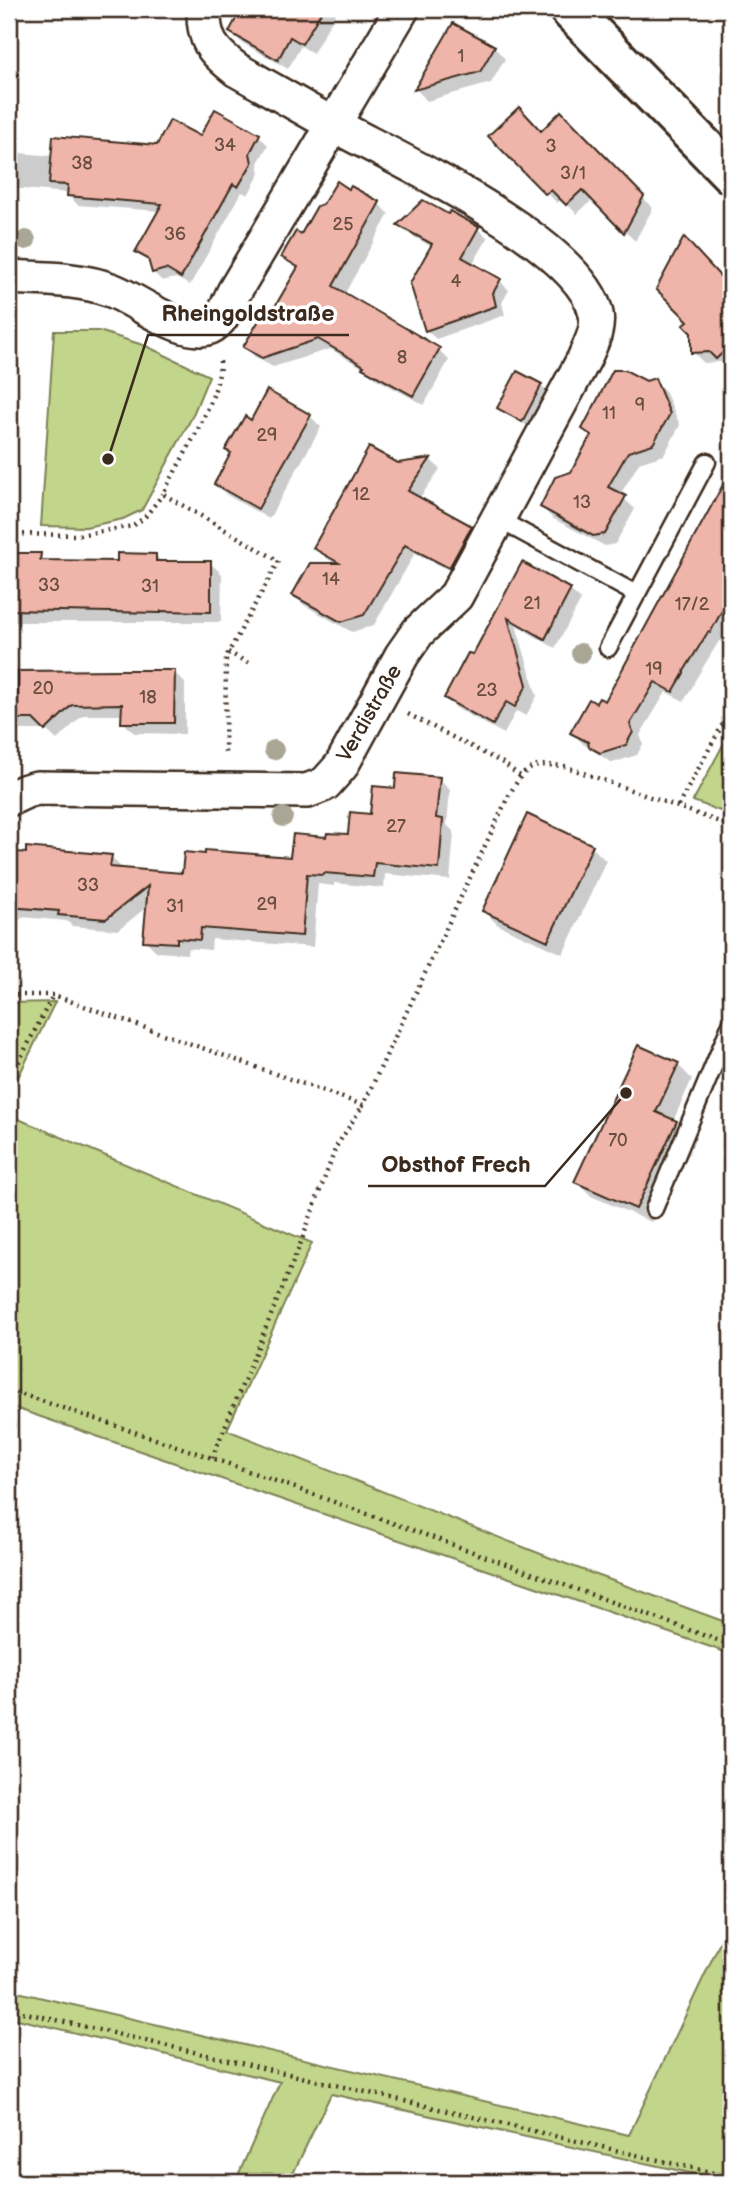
<svg xmlns="http://www.w3.org/2000/svg" width="740" height="2191" viewBox="0 0 740 2191" font-family="'Balsamiq Sans',sans-serif">
  <rect width="100%" height="100%" fill="#fff"/>
  <filter id="ink" filterUnits="userSpaceOnUse"><feTurbulence type="fractalNoise" baseFrequency=".0143" numOctaves="2"/><feDisplacementMap in="SourceGraphic" scale="14" xChannelSelector="R" yChannelSelector="G"/><feConvolveMatrix kernelMatrix="1 2 1 2 8 2 1 2 1" color-interpolation-filters="sRGB"/></filter>
  <g filter="url(#ink)">
    <!-- green -->
    <g fill="#c1d58b" stroke="#7e8054" stroke-width="2">
      <polygon points="54,331 99,331 146,346 209,376 192,417 142,510 123,519 86,527 41,526"/>
      <polygon points="731,730 731,815 693,801"/>
      <polygon points="55,1002 9,1096 9,1003"/>
      <polygon points="9,1115 312,1243 227,1430 561,1562 731,1624 731,1654 9,1406"/>
      <polygon points="731,1919 731,2182 331,2094 289,2182 235,2182 280,2082 9,2017 9,1990 629,2135"/>
    </g>
    <!-- shadow -->
    <g fill="#0003">
      <polygon points="244,9 338,9 313,53 301,46 288,69 241,42 231,32"/>
      <polygon points="453,25 494,47 505,59 491,83 427,101 417,90"/>
      <polygon points="216,111 259,136 268,145 258,163 260,173 248,195 242,192 190,285 176,278 162,281 153,272 151,263 137,252 160,211 78,205 69,196 69,193 11,188 9,200 9,152 53,156 158,147 200,138"/>
      <polygon points="561,114 653,208 635,241 593,199 577,214 562,199 557,203 491,136 541,133"/>
      <polygon points="379,204 389,214 344,295 439,350 449,360 424,405 375,378 367,370 330,349 273,367 255,357 245,347 268,323 298,270 283,257 302,236"/>
      <polygon points="451,213 478,229 488,238 472,265 500,281 509,290 502,303 505,315 436,339 426,330 432,247 409,234 400,225 449,216"/>
      <polygon points="685,240 731,289 731,366 728,368 721,362 704,363 693,352"/>
      <polygon points="518,373 541,386 547,391 528,426 504,413 499,408"/>
      <polygon points="654,380 665,391 680,425 664,455 639,463 620,495 635,509 615,544 605,546 552,518 542,507 572,474 592,437 584,429 646,383"/>
      <polygon points="310,416 321,427 269,519 227,495 216,484 232,455 227,450 251,422"/>
      <polygon points="431,460 440,469 419,499 471,528 481,538 460,576 415,553 374,625 352,632 304,605 294,595 338,565 325,557 315,547 398,465"/>
      <polygon points="731,487 731,624 721,642 719,641 694,682 694,684 684,701 666,692 640,735 643,744 637,755 612,763 583,744 573,733 597,705 605,703"/>
      <polygon points="9,555 40,555 46,562 119,562 156,556 162,562 210,563 222,574 221,622 13,622 14,672 174,672 185,683 185,734 134,733 123,722 123,715 83,715 57,740 46,730 9,730"/>
      <polygon points="523,565 570,590 581,600 555,648 516,625 537,696 526,716 516,711 504,734 456,708 446,698 474,656"/>
      <polygon points="439,779 450,790 447,825 454,832 450,880 385,874 384,888 334,883 334,886 318,884 313,947 212,939 211,950 188,948 187,954 157,952 145,940 148,906 118,930 72,926 67,921 22,917 14,929 9,929 9,853 111,857 123,869 184,875 292,859 328,839 349,836 396,790"/>
      <polygon points="592,847 606,861 563,954 498,925 484,911"/>
      <polygon points="678,1065 692,1079 673,1121 690,1137 651,1222 591,1196 577,1181"/>
    </g>
    <!-- building -->
    <g fill="#f0b5aa" stroke="#3b2a1e" stroke-width="2">
      <polygon points="241,9 323,9 302,44 290,37 278,60 229,32"/>
      <polygon points="453,23 495,46 480,72 414,90"/>
      <polygon points="519,107 541,131 561,111 644,196 624,233 582,190 566,205 551,190 545,194 488,136"/>
      <polygon points="215,109 260,134 250,153 252,163 238,187 233,184 181,278 166,269 152,273 148,259 135,252 162,204 67,196 68,185 49,184 53,136 157,145 170,120 200,136"/>
      <polygon points="337,181 349,189 351,186 380,202 333,286 440,348 413,396 362,368 364,366 318,339 262,358 243,347 261,317 267,320 298,267 281,257 296,231 301,234 317,206 323,204"/>
      <polygon points="423,200 448,214 450,211 479,227 462,257 501,279 493,293 496,306 425,331 410,283 432,244 397,225"/>
      <polygon points="684,237 731,288 731,345 716,359 709,352 691,353 691,333 683,325 688,321 656,289"/>
      <polygon points="613,370 625,370 646,381 655,378 670,414 653,444 628,452 608,487 626,496 605,534 593,536 540,507 555,477 571,472 591,435 582,429"/>
      <polygon points="517,371 542,384 522,422 497,408"/>
      <polygon points="267,390 311,415 258,509 214,484 231,453 225,450 245,416 251,420"/>
      <polygon points="369,447 398,463 431,458 408,491 472,526 449,568 405,545 364,615 341,622 292,595 310,563 339,563 313,548"/>
      <polygon points="731,470 731,594 710,633 708,632 684,671 684,673 673,692 655,682 630,724 633,732 626,745 600,753 589,747 588,742 570,733 589,699 596,703 599,698 605,701"/>
      <polygon points="9,553 41,553 40,560 117,561 117,553 156,554 156,561 211,561 211,612 161,611 161,613 9,610"/>
      <polygon points="522,562 571,589 545,639 508,618 527,685 515,707 506,702 493,725 444,698 468,653 473,654"/>
      <polygon points="122,670 175,670 174,723 121,723 122,704 72,705 45,731 33,719 18,719 18,671"/>
      <polygon points="396,773 440,777 436,818 443,819 439,869 375,863 373,877 324,873 323,875 307,874 302,936 201,928 200,940 177,938 177,943 143,941 148,886 106,919 58,915 59,911 9,907 9,851 26,853 26,847 112,855 110,867 182,873 184,852 205,854 205,850 290,857 293,834 326,837 327,833 348,834 350,812 370,814 373,786 395,788"/>
      <polygon points="527,814 593,845 548,941 482,911"/>
      <polygon points="638,1045 679,1063 656,1112 677,1121 636,1209 574,1182"/>
    </g>
    <g fill="none" stroke-linecap="round" stroke-linejoin="round">
      <!-- service casing -->
      <g stroke="#3b2a1e" stroke-width="21">
        <g id="service">
          <polyline points="498,519 636,594"/>
          <polyline points="608,648 707,462"/>
          <polyline points="654,1209 731,1024"/>
        </g>
      </g>
      <!-- minor casing -->
      <g stroke="#3b2a1e" stroke-width="38">
        <g id="minor">
          <path d="M 9,277 C 42,279 79,278 111,290 C 136,299 184,338 210,327 C 223,321 228,303 234,292 L 402,9"/>
          <path d="M 9,799 L 26,791 L 37,788 L 307,791 L 325,784 L 341,766 L 402,655 L 418,632 L 456,596 L 584,359 C 590,345 599,330 596,314 C 581,243 396,159 334,125 C 301,107 269,88 237,70 C 212,51 203,40 204,9"/>
        </g>
      </g>
      <!-- tertiary casing -->
      <g stroke="#3b2a1e" stroke-width="44">
        <polyline id="tertiary" points="569,9 731,174"/>
      </g>
      <!-- path -->
      <g stroke="#3b2a1e" stroke-width="4.5" stroke-dasharray="2 5" stroke-linecap="butt">
        <path d="M 220,361 C 221,398 180,460 163,494 L 279,561 L 226,657 L 225,754"/>
        <polyline points="9,534 79,535 133,526 145,517 163,494"/>
        <polyline points="228,652 250,664"/>
        <polyline points="408,714 503,763 520,776"/>
        <polyline points="678,806 731,709"/>
        <path d="M 9,995 L 53,995 L 363,1105 L 508,797 C 525,767 529,763 564,766 L 731,826"/>
        <polyline points="9,1081 53,995"/>
        <polyline points="9,1390 212,1458 731,1645"/>
        <polyline points="212,1458 300,1245 336,1147 363,1105"/>
        <polyline points="9,2009 731,2177"/>
      </g>
      <!-- service -->
      <use href="#service" stroke="#fff" stroke-width="16"/>
      <!-- minor -->
      <use href="#minor" stroke="#fff" stroke-width="33"/>
      <!-- tertiary -->
      <use href="#tertiary" stroke="#fff" stroke-width="38"/>
    </g>
    <!-- trees -->
    <g fill="#a9a695">
      <circle cx="26" cy="240" r="10"/>
      <circle cx="581" cy="653" r="10"/>
      <circle cx="274" cy="750" r="10"/>
      <circle cx="283" cy="817" r="10"/>
    </g>
  </g>
  <g text-anchor="middle" stroke-width="7" stroke-linejoin="round" paint-order="stroke">
    <!-- number labels -->
    <g font-size="18" fill="#684d41">
      <text x="461" y="62">1</text>
      <text x="225" y="151">34</text>
      <text x="551" y="152">3</text>
      <text x="82" y="169">38</text>
      <text x="573" y="179">3/1</text>
      <text x="343" y="230">25</text>
      <text x="175" y="240">36</text>
      <text x="456" y="287">4</text>
      <text x="402" y="363">8</text>
      <text x="640" y="411">9</text>
      <text x="609" y="419">11</text>
      <text x="267" y="441">29</text>
      <text x="361" y="500">12</text>
      <text x="582" y="508">13</text>
      <text x="331" y="585">14</text>
      <text x="49" y="591">33</text>
      <text x="150" y="592">31</text>
      <text x="532" y="609">21</text>
      <text x="692" y="610">17/2</text>
      <text x="654" y="675">19</text>
      <text x="43" y="694">20</text>
      <text x="487" y="696">23</text>
      <text x="148" y="703">18</text>
      <text x="396" y="832">27</text>
      <text x="88" y="891">33</text>
      <text x="267" y="910">29</text>
      <text x="175" y="912">31</text>
      <text x="618" y="1146">70</text>
    </g>
    <!-- street labels -->
    <g font-size="21" fill="#3b2a1e" stroke="#fff">
      <text transform="translate(369 713) rotate(-60)" y="7">Verdistraße</text>
    </g>
  </g>
  <!-- callouts -->
  <path fill="none" stroke="#3b2a1e" stroke-width="2.5" d="M108 459L148 335H349M626 1093L545 1186H368"/>
  <g fill="#3b2a1e" stroke="#fff" stroke-width="2.5">
    <circle cx="108" cy="459" r="7"/>
    <circle cx="626" cy="1093" r="7"/>
  </g>
  <g font-size="23" text-anchor="middle" font-weight="bold" fill="#3b2a1e" stroke="#fff" stroke-width="7" stroke-linejoin="round" paint-order="stroke">
    <text x="248" y="321">Rheingoldstraße</text>
    <text x="456" y="1172">Obsthof Frech</text>
  </g>
  <!-- margin -->
  <rect width="740" height="2191" fill="none" stroke="#fff" stroke-width="35"/>
  <rect x="18" y="18" width="705" height="2156" fill="none" stroke="#3b2a1e" stroke-width="2.5" filter="url(#ink)"/>
</svg>
